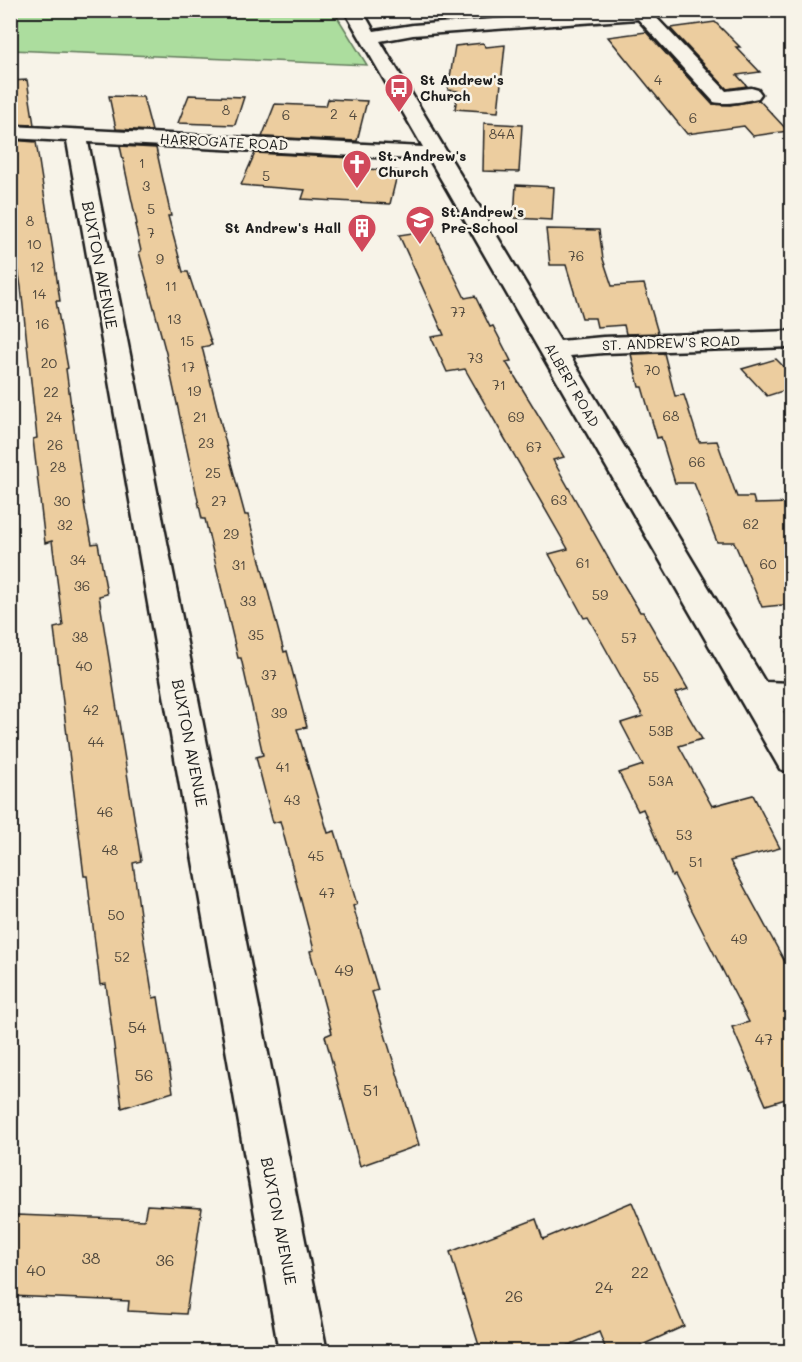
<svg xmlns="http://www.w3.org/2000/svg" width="802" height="1362" viewBox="0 0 802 1362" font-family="Mali,sans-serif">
  <rect width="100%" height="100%" fill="#f7f3e8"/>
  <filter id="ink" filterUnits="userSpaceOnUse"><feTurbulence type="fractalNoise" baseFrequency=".0167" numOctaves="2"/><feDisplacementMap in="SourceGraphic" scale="12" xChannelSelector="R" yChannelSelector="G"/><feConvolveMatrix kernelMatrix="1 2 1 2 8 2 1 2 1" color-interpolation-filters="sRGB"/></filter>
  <g filter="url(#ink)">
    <!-- green -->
    <polygon fill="#acdd9e" stroke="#647c5d" stroke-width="1.5" points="333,10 367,65 11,50 11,11"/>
    <!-- building -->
    <g fill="#eccd9f" stroke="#1c1c1c" stroke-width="1.5">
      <polygon points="715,22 740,47 736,47 760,72 737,75 747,86 727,89 670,28"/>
      <polygon points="646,32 712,104 730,105 759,100 788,131 753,136 744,126 687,134 608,37"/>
      <polygon points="483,43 486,47 505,45 498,112 455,109 458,91 448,90 455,46"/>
      <polygon points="27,80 34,125 10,124 10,81"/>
      <polygon points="189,95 216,96 244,97 235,125 178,123"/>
      <polygon points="109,96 143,97 152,131 116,129"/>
      <polygon points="328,99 367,101 357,141 262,137 275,104 326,106"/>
      <polygon points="484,123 522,125 519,172 483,171"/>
      <polygon points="10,140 36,142 53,251 60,301 56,301 68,368 66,369 85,509 92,544 98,543 107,594 99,596 141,861 133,863 142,929 153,998 158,997 173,1092 122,1108 106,984 100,985 87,876 84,876 54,628 63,626 52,541 45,543 33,439 37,438 21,287 10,217"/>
      <polygon points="120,146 156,148 171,216 168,216 183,272 188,272 212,345 202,347 228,452 245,515 248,515 284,652 287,651 307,727 297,729 328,833 335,831 357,904 353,906 378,990 372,992 419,1145 360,1166 325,1036 332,1033 310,951 314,950 280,821 273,823 256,757 263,755 241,658 238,658 205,519 202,519 166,353 139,252 141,251 135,225 137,224"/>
      <polygon points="255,153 353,158 351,168 398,171 390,204 302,199 305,190 241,185"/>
      <polygon points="516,185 554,187 552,220 514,218"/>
      <polygon points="546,229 599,230 603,259 612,286 644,284 658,333 626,334 624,325 597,327 595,318 582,318 566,265 550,265"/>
      <polygon points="432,230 465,298 475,296 490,327 493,326 511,361 506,362 564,457 553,460 616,572 640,612 643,612 688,689 675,693 702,739 679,746 712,806 753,795 780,848 730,861 792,975 792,1097 766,1105 732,1027 749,1022 674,875 672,876 643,809 638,811 619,773 643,765 621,723 643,716 588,617 584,618 549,554 568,549 465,369 447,372 431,337 444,335 399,235"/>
      <polygon points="664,353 675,396 684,395 699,442 717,441 737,497 753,497 755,504 792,503 792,604 762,607 734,542 717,542 694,483 675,483 661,437 657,438 642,387 639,387 631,354"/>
      <polygon points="776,359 792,375 792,388 767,396 742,369"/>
      <polygon points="632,1202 684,1326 627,1352 607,1352 599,1332 553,1352 481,1352 450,1252 536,1219 543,1239"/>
      <polygon points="147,1205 202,1208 186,1314 128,1311 129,1301 10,1296 10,1244 17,1215 144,1220"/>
    </g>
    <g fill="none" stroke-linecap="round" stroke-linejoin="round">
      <!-- street casing -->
      <g stroke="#1c1c1c" stroke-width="5">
        <path id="street" d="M 344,10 L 362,10 L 374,31 L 413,25 L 614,10 L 649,10 L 726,91 L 751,88 L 758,90 L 761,94 L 758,98 C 745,101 727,105 714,102 L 638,19 L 413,35 L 380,41 L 560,341 L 603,337 L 792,331 L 792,347 L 603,353 L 570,356 L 765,682 L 792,683 L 792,711 L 783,711 L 792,726 L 792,773 L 780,769 L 430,160 L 88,142 L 327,1352 L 279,1352 L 67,141 L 10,138 L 10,126 L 423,147 Z"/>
      </g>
      <!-- street -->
      <use href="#street" fill="#f7f3e8" fill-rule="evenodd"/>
    </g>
  </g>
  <!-- icons -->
  <defs>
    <g id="bus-pin" transform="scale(1.5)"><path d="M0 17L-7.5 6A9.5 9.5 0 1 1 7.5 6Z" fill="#d1495b" stroke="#f7f3e8"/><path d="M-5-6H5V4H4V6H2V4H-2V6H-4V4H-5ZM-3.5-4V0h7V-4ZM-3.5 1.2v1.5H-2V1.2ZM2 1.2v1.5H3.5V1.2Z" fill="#fff"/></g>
    <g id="church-pin" transform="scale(1.5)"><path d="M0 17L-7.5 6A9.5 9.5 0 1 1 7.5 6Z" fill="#d1495b" stroke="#f7f3e8"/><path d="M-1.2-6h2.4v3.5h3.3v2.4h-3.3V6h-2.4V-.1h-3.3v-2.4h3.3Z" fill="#fff"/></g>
    <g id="school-pin" transform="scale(1.5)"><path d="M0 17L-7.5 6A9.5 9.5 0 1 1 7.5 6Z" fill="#d1495b" stroke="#f7f3e8"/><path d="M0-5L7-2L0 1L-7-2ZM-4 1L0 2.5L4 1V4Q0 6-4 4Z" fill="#fff"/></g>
    <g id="building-pin" transform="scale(1.5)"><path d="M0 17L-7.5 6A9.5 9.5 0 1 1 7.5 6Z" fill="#d1495b" stroke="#f7f3e8"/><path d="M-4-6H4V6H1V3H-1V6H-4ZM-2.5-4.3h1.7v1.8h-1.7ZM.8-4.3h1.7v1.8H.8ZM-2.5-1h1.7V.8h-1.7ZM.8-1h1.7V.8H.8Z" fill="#fff"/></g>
  </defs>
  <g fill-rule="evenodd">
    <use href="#bus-pin" x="399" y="88"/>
    <use href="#church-pin" x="357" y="164"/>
    <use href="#school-pin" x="420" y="220"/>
    <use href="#building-pin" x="362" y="228"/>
  </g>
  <g text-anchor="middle" stroke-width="5" stroke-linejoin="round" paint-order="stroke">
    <!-- far-poi labels -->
    <g font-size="14" font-weight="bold" fill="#1c1c1c" stroke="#f7f3e8" text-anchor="start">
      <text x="420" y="85">St Andrew's<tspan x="420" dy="16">Church</tspan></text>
      <text x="378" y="161">St. Andrew's<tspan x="378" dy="16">Church</tspan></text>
      <text x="441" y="217">St.Andrew's<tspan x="441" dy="16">Pre-School</tspan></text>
      <text x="341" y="233" text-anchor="end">St Andrew's Hall</text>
    </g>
    <!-- number labels -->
    <g font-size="14" fill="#50483d">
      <text x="658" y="85">4</text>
      <text x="226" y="115">8</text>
      <text x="334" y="119">2</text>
      <text x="286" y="120">6</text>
      <text x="353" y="120">4</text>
      <text x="693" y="123">6</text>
      <text x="502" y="139">84A</text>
      <text x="142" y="168">1</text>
      <text x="266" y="181">5</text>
      <text x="146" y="191">3</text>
      <text x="151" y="214">5</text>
      <text x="30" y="226">8</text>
      <text x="151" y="238">7</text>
      <text x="34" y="249">10</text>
      <text x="576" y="261">76</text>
      <text x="160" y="264">9</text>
      <text x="37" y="272">12</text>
      <text x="171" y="291">11</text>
      <text x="39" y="299">14</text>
      <text x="458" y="317">77</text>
      <text x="174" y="324">13</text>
      <text x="42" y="329">16</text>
      <text x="187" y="346">15</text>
      <text x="475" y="363">73</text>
      <text x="49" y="368">20</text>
      <text x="188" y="372">17</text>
      <text x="652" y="375">70</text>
      <text x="499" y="390">71</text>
      <text x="194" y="396">19</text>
      <text x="51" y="397">22</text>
      <text x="671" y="421">68</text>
      <text x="54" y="422">24</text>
      <text x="200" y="422">21</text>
      <text x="516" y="422">69</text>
      <text x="206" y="448">23</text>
      <text x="55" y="450">26</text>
      <text x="534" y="452">67</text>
      <text x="697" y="467">66</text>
      <text x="58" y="472">28</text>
      <text x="213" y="478">25</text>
      <text x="559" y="505">63</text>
      <text x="62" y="506">30</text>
      <text x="219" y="506">27</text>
      <text x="751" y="529">62</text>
      <text x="65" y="530">32</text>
      <text x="231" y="539">29</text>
      <text x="78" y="565">34</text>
      <text x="583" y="568">61</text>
      <text x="768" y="569">60</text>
      <text x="239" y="570">31</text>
      <text x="82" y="591">36</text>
      <text x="600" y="600">59</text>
      <text x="248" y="606">33</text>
      <text x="256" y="640">35</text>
      <text x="80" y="642">38</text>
      <text x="629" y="643">57</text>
      <text x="84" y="671">40</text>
      <text x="269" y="680">37</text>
      <text x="651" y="682">55</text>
      <text x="91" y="715">42</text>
      <text x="279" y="718">39</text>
      <text x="661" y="736">53B</text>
      <text x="96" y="747">44</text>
      <text x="283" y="772">41</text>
      <text x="661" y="786">53A</text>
      <text x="292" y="805">43</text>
      <text x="105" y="817">46</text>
      <text x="684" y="840">53</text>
      <text x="110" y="855">48</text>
      <text x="316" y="861">45</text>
      <text x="696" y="867">51</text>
      <text x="327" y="898">47</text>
      <text x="116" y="920">50</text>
      <text x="739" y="944">49</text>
      <text x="122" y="962">52</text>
    </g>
    <!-- far-street labels -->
    <g font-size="14" fill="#1c1c1c" stroke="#f7f3e8">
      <text transform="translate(224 142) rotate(3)" y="5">HARROGATE ROAD</text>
      <text transform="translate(671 343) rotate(-2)" y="5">ST. ANDREW'S ROAD</text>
      <text transform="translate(572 385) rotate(60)" y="5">ALBERT ROAD</text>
    </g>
    <!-- street labels -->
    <g font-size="16" fill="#1c1c1c" stroke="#f7f3e8">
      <text transform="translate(100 265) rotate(79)" y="6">BUXTON AVENUE</text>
      <text transform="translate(190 743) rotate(79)" y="6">BUXTON AVENUE</text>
      <text transform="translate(279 1221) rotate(79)" y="6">BUXTON AVENUE</text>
    </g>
    <!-- near-number labels -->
    <g font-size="16" fill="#50483d">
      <text x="344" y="976">49</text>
      <text x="137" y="1033">54</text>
      <text x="764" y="1045">47</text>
      <text x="144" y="1081">56</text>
      <text x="371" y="1096">51</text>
      <text x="91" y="1264">38</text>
      <text x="165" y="1266">36</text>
      <text x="36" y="1276">40</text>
      <text x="640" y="1278">22</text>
      <text x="604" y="1293">24</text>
      <text x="514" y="1302">26</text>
    </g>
  </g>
  <!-- margin -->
  <rect width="802" height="1362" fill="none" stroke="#f7f3e8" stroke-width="36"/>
  <rect x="18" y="18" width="766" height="1326" fill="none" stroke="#1c1c1c" stroke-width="2" filter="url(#ink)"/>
</svg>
